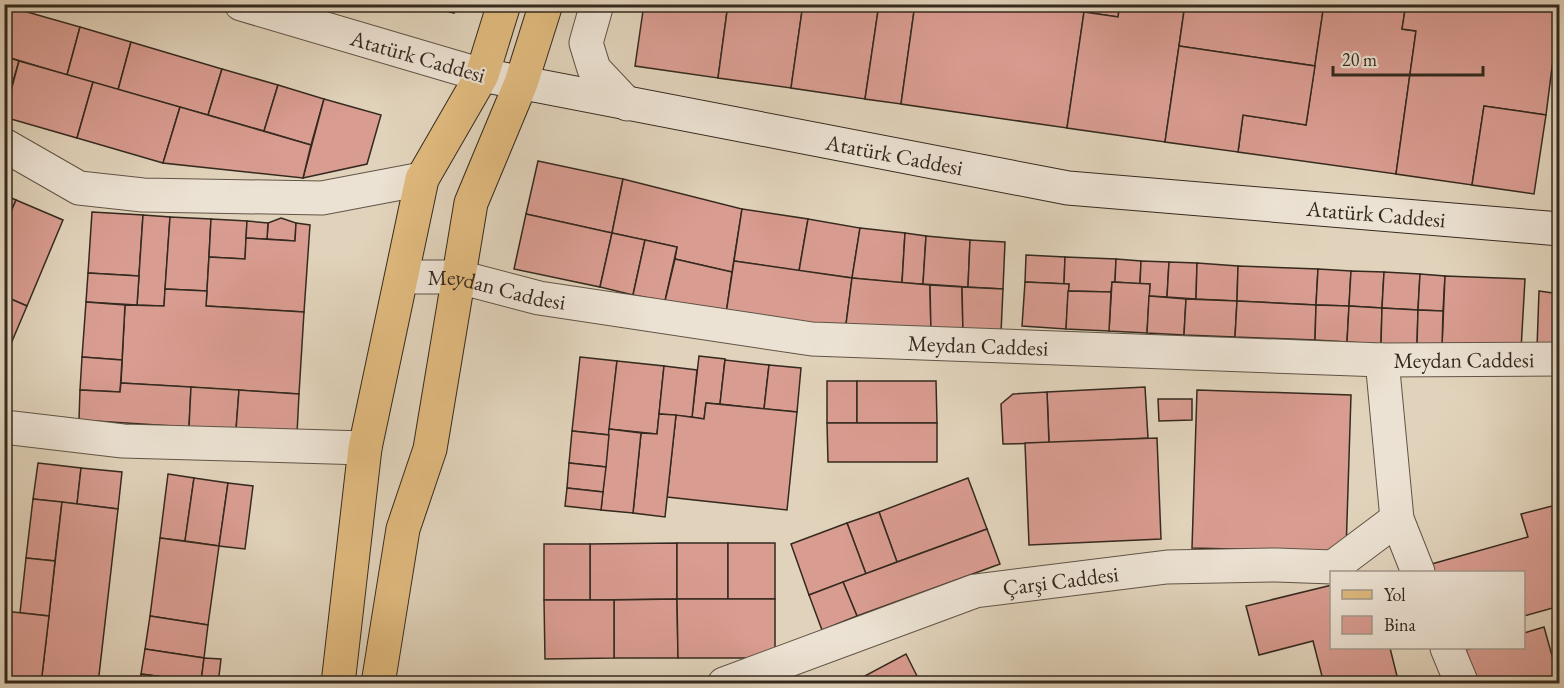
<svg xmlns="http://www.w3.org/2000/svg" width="1564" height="688" viewBox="0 0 1564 688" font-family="'EB Garamond',serif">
  <rect width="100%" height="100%" fill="#e1d3bb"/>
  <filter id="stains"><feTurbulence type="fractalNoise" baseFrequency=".00333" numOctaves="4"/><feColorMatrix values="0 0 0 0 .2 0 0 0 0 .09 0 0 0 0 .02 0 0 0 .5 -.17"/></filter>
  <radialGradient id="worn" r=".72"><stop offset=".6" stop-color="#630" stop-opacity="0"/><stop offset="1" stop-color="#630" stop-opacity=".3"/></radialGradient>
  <!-- building -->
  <g fill="#d99c91" stroke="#352a1f" stroke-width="1.5">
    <polygon points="418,4 456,4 454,13"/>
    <polygon points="644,4 728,4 718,78 635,66"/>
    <polygon points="728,4 803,4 791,88 718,78"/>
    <polygon points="803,4 879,4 865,99 791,88"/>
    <polygon points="879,4 915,4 901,104 865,99"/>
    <polygon points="915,4 1033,4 1084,12 1067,128 901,104"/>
    <polygon points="1033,4 1120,4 1118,17"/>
    <polygon points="1120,4 1185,4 1165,142 1067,128 1084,12 1118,17"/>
    <polygon points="1185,4 1324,4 1315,66 1179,46"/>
    <polygon points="1324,4 1406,4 1402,29 1416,31 1396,174 1238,152 1243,115 1306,125"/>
    <polygon points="1406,4 1560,4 1546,115 1484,106 1472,185 1396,174 1416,31 1402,29"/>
    <polygon points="4,6 13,8 4,37"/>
    <polygon points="13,8 80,27 67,75 4,56 4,37"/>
    <polygon points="80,27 131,42 118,90 67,75"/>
    <polygon points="131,42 222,69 208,115 118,90"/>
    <polygon points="1179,46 1315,66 1306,125 1243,115 1238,152 1165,142"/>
    <polygon points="4,56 19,61 4,111"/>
    <polygon points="19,61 93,82 77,138 4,117"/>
    <polygon points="222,69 278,85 264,131 208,115"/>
    <polygon points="93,82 180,107 163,163 77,138"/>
    <polygon points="278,85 324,99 311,145 264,131"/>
    <polygon points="324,99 381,115 367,164 303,178"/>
    <polygon points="1484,106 1546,115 1534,194 1472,185"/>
    <polygon points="180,107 311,145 303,178 163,163"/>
    <polygon points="538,161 623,179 612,233 526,214"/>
    <polygon points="623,179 742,209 732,272 675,259 677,247 612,233"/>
    <polygon points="4,195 16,200 4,228"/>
    <polygon points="16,200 63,220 27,306 4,296 4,228"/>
    <polygon points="742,209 808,219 799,271 734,261"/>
    <polygon points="92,212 143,215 139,276 88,273"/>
    <polygon points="526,214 612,233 600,287 514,269"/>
    <polygon points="143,215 170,217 164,306 137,305"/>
    <polygon points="170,217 211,219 207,291 165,289"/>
    <polygon points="281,218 296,223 295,241 267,239 268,223"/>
    <polygon points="211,219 247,221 245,259 209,257"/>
    <polygon points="808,219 860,228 852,278 799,271"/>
    <polygon points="247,221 268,223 267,239 246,238"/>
    <polygon points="296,223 310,225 304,312 206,306 209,257 245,259 246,238 295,241"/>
    <polygon points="860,228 905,233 902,283 852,278"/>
    <polygon points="612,233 645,240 633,295 600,287"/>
    <polygon points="905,233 926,236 923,284 902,283"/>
    <polygon points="926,236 970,240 968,287 923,284"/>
    <polygon points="645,240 677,247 665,301 633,295"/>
    <polygon points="970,240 1005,242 1003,289 968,287"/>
    <polygon points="1026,255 1065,257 1064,284 1025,282"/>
    <polygon points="1065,257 1116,259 1115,282 1112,282 1111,292 1068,291 1069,284 1064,284"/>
    <polygon points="675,259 732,272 726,314 665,301"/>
    <polygon points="1116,259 1141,261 1140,284 1115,282"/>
    <polygon points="734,261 852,278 845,332 726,314"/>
    <polygon points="1141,261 1169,262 1167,297 1149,296 1150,284 1140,284"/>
    <polygon points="1169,262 1197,263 1196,299 1167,297"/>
    <polygon points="1197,263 1238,266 1237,301 1196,299"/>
    <polygon points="1238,266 1318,269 1316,305 1237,301"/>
    <polygon points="1318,269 1351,271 1349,306 1316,305"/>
    <polygon points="1351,271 1384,272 1382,308 1349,306"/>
    <polygon points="1384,272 1420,274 1418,310 1382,308"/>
    <polygon points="88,273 139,276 137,305 86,302"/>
    <polygon points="1420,274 1445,276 1443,311 1418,310"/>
    <polygon points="1445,276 1525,279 1521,350 1442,347"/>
    <polygon points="852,278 930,285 931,333 845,332"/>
    <polygon points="1025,282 1069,284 1066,329 1022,326"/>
    <polygon points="1112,282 1150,284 1147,333 1109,331"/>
    <polygon points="930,285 962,287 963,333 931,333"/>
    <polygon points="962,287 1003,289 1001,333 963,333"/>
    <polygon points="165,289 207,291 206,306 304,312 299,394 121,383 125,305 164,306"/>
    <polygon points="1068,291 1111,292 1109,331 1066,329"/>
    <polygon points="1539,291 1560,294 1560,346 1537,348"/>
    <polygon points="4,296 27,306 7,353 4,352"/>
    <polygon points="1149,296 1186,299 1184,335 1147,333"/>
    <polygon points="1186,299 1237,301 1235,337 1184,335"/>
    <polygon points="1237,301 1316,305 1315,340 1235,337"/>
    <polygon points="86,302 125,305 122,360 82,357"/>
    <polygon points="1316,305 1349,306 1347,342 1315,340"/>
    <polygon points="1349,306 1382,308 1381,344 1347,342"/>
    <polygon points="1382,308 1418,310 1417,345 1381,344"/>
    <polygon points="1418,310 1443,311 1442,347 1417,345"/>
    <polygon points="699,356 725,359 720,404 706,403 704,419 692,417"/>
    <polygon points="82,357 122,360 120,392 80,390"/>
    <polygon points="580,357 617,361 609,435 572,431"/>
    <polygon points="725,360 769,365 764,409 720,404"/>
    <polygon points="617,361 664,366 657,434 609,429"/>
    <polygon points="769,365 801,368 797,412 764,409"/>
    <polygon points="664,366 697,370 692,417 659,414"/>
    <polygon points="1560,377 1560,411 1553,378"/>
    <rect x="827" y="381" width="30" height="42"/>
    <polygon points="857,381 936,381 937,423 857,423"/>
    <polygon points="121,383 191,387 189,427 79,420 80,390 120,392"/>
    <polygon points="191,387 239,390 236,430 189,427"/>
    <polygon points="1145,387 1148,438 1049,443 1047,392"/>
    <polygon points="239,390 299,394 297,434 236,430"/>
    <polygon points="1197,390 1351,395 1346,552 1192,548"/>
    <polygon points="1047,392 1049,443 1003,444 1001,404 1013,394"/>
    <polygon points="1158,399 1192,399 1192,420 1159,421"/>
    <polygon points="706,403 797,412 787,510 667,497 676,415 704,419"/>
    <polygon points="659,414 676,415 665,517 633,513 641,433 657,434"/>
    <polygon points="827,423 937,423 937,462 828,462"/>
    <polygon points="609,429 641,433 633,513 601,510"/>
    <polygon points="572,431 609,435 606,467 569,463"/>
    <polygon points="1157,438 1161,539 1029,545 1025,443"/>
    <polygon points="38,463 81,468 77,504 33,499"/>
    <polygon points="569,463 606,467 603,492 567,488"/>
    <polygon points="81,468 122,472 118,509 77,504"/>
    <polygon points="168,474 194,478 185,541 160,538"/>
    <polygon points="194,478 228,483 219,546 185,541"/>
    <polygon points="968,478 987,529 897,562 879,512"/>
    <polygon points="228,483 253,486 245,549 219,546"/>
    <polygon points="567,488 603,492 601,510 565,506"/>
    <polygon points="33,499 62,502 55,561 26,558"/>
    <polygon points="62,502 118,509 98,684 41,684"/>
    <polygon points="1560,504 1560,606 1524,616 1524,572 1431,572 1428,565 1528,537 1521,514"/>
    <polygon points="879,512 897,562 866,574 847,523"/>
    <polygon points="847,523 866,574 809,595 791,544"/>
    <polygon points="987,529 1000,564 857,616 843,582"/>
    <polygon points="160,538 219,546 208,625 150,616"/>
    <polygon points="677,543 677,599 590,600 590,544"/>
    <rect x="677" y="543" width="51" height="56"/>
    <rect x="728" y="543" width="47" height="56"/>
    <rect x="544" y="544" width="46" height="56"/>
    <polygon points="26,558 55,561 49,616 20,613"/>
    <polygon points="843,582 857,616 822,630 809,595"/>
    <polygon points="1332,585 1332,648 1390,648 1399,684 1324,684 1313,641 1259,655 1246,606"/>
    <polygon points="677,599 678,658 614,658 614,600"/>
    <polygon points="677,599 775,599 775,658 678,658"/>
    <polygon points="544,600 614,600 614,658 545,659"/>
    <polygon points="4,611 49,616 41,684 4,684"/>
    <polygon points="150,616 208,625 204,658 145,649"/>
    <polygon points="1544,627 1560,684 1475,684 1465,650 1474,648 1524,648 1524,633"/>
    <polygon points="145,649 204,658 201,682 141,674"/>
    <polygon points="906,654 921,684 861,684 859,679"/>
    <polygon points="204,658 221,659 218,684 201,682"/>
    <polygon points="141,674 201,682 200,684 140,684"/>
    <polygon points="859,679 861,684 843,684 846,683"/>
  </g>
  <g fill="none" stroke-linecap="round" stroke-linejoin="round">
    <!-- street casing -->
    <g stroke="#605446" stroke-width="35">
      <g id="street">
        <polyline points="241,4 482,75"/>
        <polyline points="597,4 586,43 594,69 627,104"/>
        <polyline points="4,145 79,188 143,195 322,198 422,179"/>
        <path id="s1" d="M 402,277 L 459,277 L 539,298 L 812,339 L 1382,360 L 1560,359"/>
        <polyline points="1382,360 1397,519 1418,572"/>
        <polyline points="4,427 123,441 365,448"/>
        <polyline points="1447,648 1462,684"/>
        <path id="s2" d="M 724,684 L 975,591 L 1167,567 L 1276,565 L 1333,567 L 1397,519"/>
      </g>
    </g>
    <!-- secondary casing -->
    <g stroke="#352a1f" stroke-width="35">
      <g id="secondary">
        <path id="s3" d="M 482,75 L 1068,188 L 1560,229"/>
      </g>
    </g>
    <!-- primary casing -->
    <g stroke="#352a1f" stroke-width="35">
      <g id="primary">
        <polyline points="338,684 365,448 422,179 482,75 504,4"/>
        <polyline points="378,684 403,529 430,449 471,203 521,83 546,4"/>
      </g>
    </g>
    <!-- street -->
    <use href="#street" stroke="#ece2d3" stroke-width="33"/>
    <!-- secondary -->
    <use href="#secondary" stroke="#ece2d3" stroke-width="33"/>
    <!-- primary -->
    <use href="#primary" stroke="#e0ba7e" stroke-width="33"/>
  </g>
  <g text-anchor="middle" stroke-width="4.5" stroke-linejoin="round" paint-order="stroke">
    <!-- street labels -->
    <g font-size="22" fill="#352a1f" stroke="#ece2d3">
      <text transform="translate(418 56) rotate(16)" y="8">Atatürk Caddesi</text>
      <text dy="8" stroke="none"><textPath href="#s3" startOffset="420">Atatürk Caddesi</textPath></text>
      <text dy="8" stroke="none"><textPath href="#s3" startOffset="906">Atatürk Caddesi</textPath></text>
      <text dy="8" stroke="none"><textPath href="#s1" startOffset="96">Meydan Caddesi</textPath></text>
      <text dy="8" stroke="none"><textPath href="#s1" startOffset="582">Meydan Caddesi</textPath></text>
      <text dy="8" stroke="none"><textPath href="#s1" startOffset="1068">Meydan Caddesi</textPath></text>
      <text dy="8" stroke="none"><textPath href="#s2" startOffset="354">Çarşi Caddesi</textPath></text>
    </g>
  </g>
  <!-- margin -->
  <rect width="1564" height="688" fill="none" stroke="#e1d3bb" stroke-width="24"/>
  <rect x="6" y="6" width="1552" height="676" fill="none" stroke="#352a1f" stroke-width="3"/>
  <rect x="12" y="12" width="1540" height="664" fill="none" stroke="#352a1f" stroke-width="1.5"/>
  <!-- legend -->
  <rect x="1330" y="571" width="195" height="78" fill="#ece2d3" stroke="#a3988b" stroke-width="1.5"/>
  <rect x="1342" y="590" width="30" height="9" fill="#e0ba7e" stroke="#a3988b" stroke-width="1.5"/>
  <text x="1384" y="601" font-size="18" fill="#352a1f">Yol</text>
  <rect x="1342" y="616" width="30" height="18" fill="#d99c91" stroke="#a3988b" stroke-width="1.5"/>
  <text x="1384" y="631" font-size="18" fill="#352a1f">Bina</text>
  <!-- scale -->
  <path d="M1333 66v9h150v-9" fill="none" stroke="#352a1f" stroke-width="3"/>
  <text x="1342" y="66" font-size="18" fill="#352a1f" stroke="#ece2d3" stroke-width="4.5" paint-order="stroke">20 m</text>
  <rect width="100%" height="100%" filter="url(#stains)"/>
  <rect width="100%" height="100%" fill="url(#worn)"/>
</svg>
